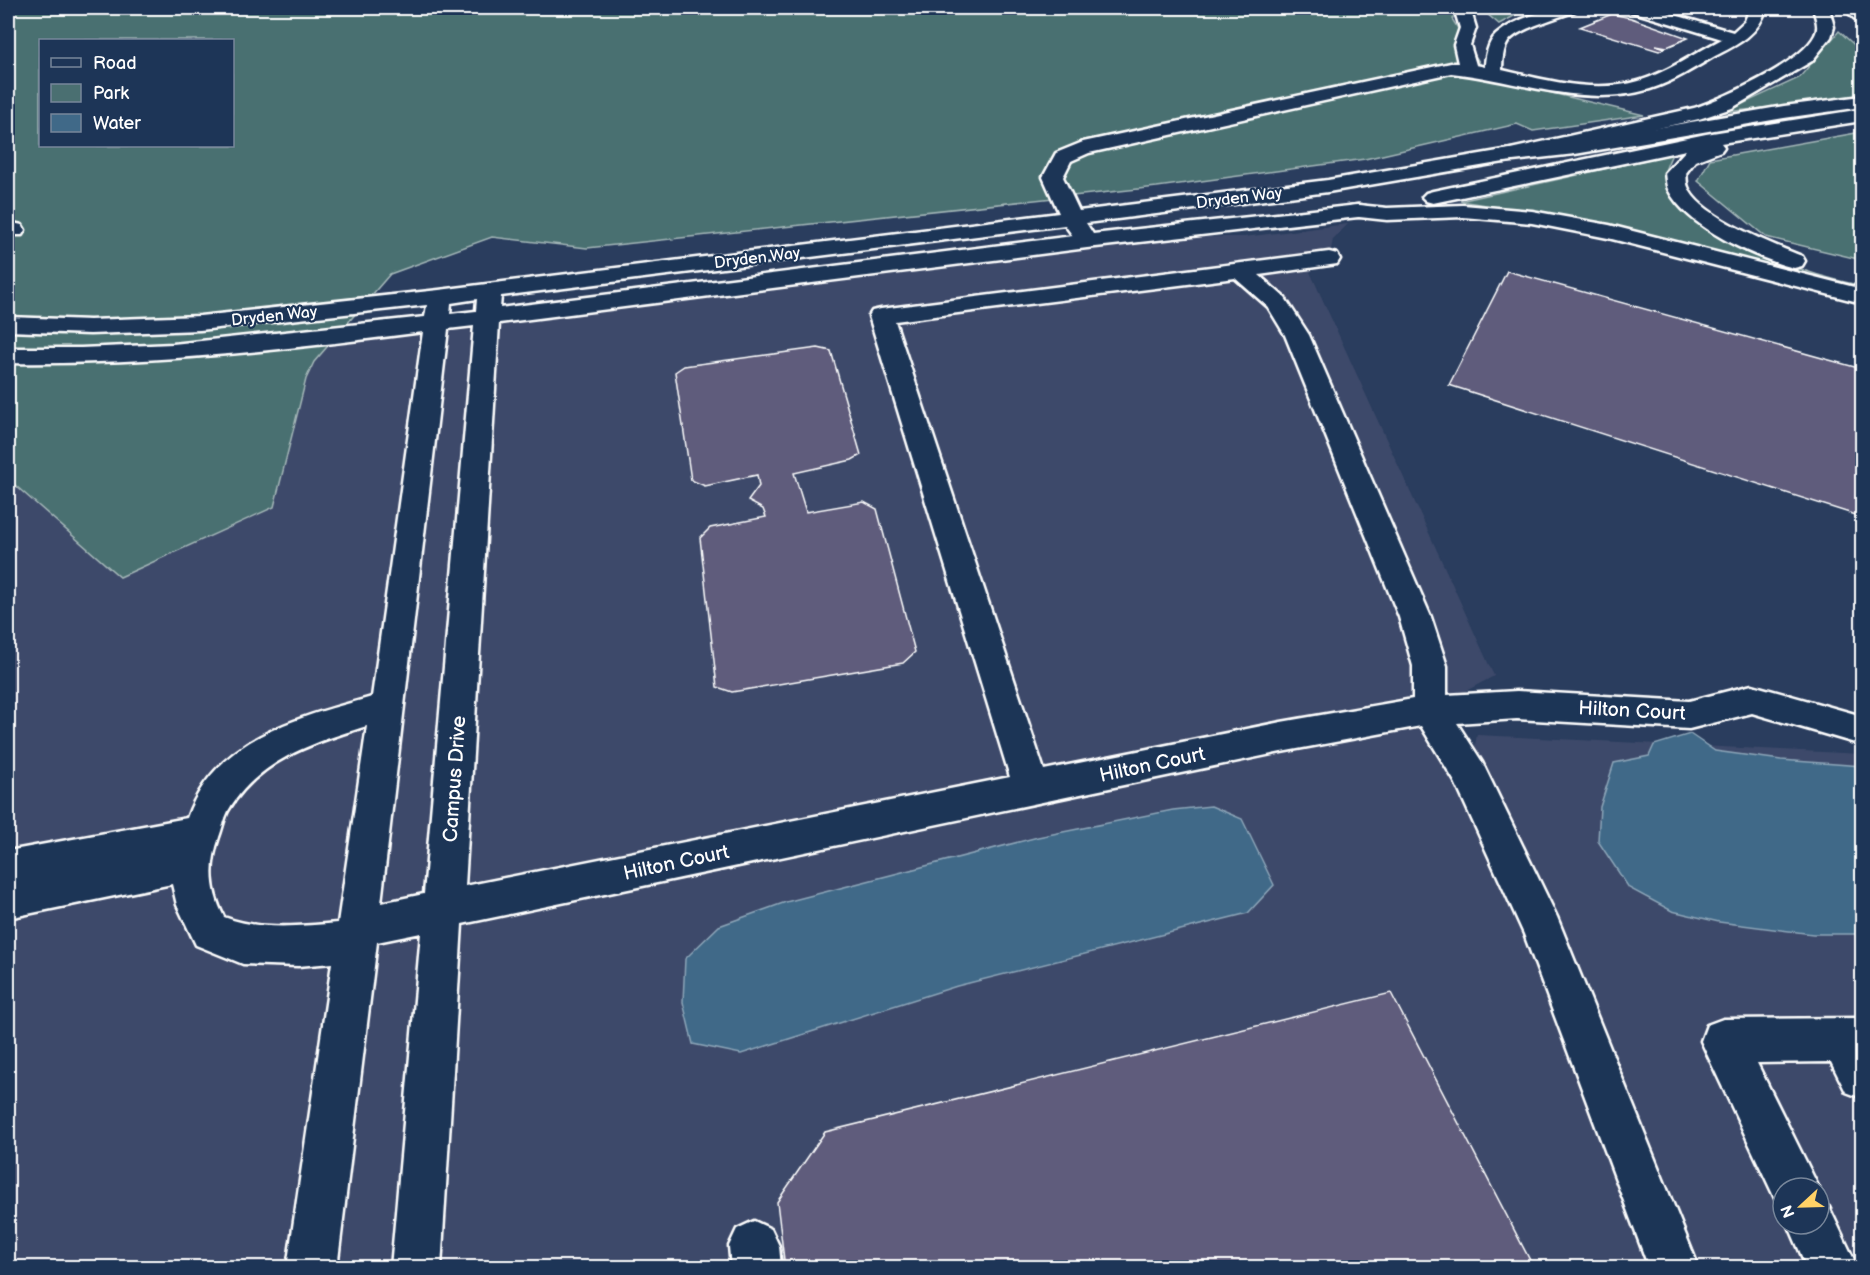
<svg xmlns="http://www.w3.org/2000/svg" width="1870" height="1275" viewBox="0 0 1870 1275" font-family="'Balsamiq Sans',sans-serif">
  <rect width="100%" height="100%" fill="#2a3d5e"/>
  <filter id="ink" filterUnits="userSpaceOnUse"><feTurbulence type="fractalNoise" baseFrequency=".0167" numOctaves="2"/><feDisplacementMap in="SourceGraphic" scale="12" xChannelSelector="R" yChannelSelector="G"/><feConvolveMatrix kernelMatrix="1 2 1 2 8 2 1 2 1" color-interpolation-filters="sRGB"/></filter>
  <g filter="url(#ink)">
    <!-- built -->
    <path fill="#3e4a6a" fill-rule="evenodd" d="M 1348,224 L 1333,239 L 1329,259 L 1310,272 L 1494,676 L 1430,710 L 1470,772 L 1477,735 L 1862,754 L 1862,1267 L 8,1268 L 8,367 L 196,363 L 1191,237 L 1244,237 ZM 1783,1188 L 1819,1188 L 1819,1224 L 1783,1224 Z"/>
    <!-- green -->
    <g fill="#4a6f71" stroke="#a4b7b8" stroke-width="1.5" fill-rule="evenodd">
      <path d="M 8,8 L 1466,8 L 1452,19 L 1489,78 L 1644,115 L 1533,131 L 1517,124 L 1365,159 L 1157,187 L 587,248 L 492,237 L 390,274 L 314,362 L 306,379 L 274,507 L 120,577 L 8,479 ZM 40,40 L 232,40 L 232,146 L 40,146 Z"/>
      <polygon points="1480,8 1529,8 1499,24"/>
      <polygon points="1839,31 1862,52 1862,98 1725,112 1799,78"/>
      <polygon points="1862,132 1862,260 1766,237 1698,181 1710,159"/>
      <path d="M 1672,154 C 1669,161 1664,170 1664,176 C 1664,186 1671,193 1677,200 C 1714,243 1807,275 1862,286 L 1862,291 L 1575,219 L 1460,201 Z"/>
    </g>
    <!-- water -->
    <g fill="#406988" stroke="#8ca5b8" stroke-width="1.5">
      <polygon points="1690,734 1715,751 1781,760 1862,766 1862,934 1813,934 1719,922 1672,911 1629,888 1598,841 1600,807 1614,763 1649,756 1654,745"/>
      <polygon points="1211,806 1242,819 1274,885 1248,913 957,986 741,1054 693,1044 683,1002 685,959 719,926 786,902 1038,837 1173,810"/>
    </g>
    <!-- building -->
    <g fill="#5e5b7b" stroke="#fff" stroke-width="1.5">
      <polygon points="1612,14 1631,18 1688,38 1667,47 1656,45 1665,48 1659,51 1580,27"/>
      <polygon points="1507,271 1862,369 1862,517 1449,385"/>
      <polygon points="818,348 831,351 861,455 852,460 794,473 806,512 864,502 877,509 915,652 903,663 732,692 717,687 700,538 710,528 766,517 763,509 748,501 759,486 757,475 705,486 691,480 675,372 684,366"/>
      <polygon points="1391,993 1534,1268 785,1268 777,1202 825,1132"/>
    </g>
    <g fill="none" stroke-linecap="round" stroke-linejoin="round">
      <!-- minor casing -->
      <g stroke="#fff" stroke-width="5">
        <g id="minor">
          <path d="M 1454,8 L 1470,8 L 1476,28 L 1470,45 L 1476,65 L 1485,67 C 1485,58 1488,42 1496,35 C 1516,17 1551,8 1577,8 L 1575,11 C 1559,18 1518,28 1508,42 C 1503,49 1502,62 1502,70 C 1546,80 1594,94 1639,81 C 1668,72 1695,53 1722,39 L 1630,11 L 1628,8 L 1651,8 L 1733,32 L 1745,21 L 1750,8 L 1766,8 C 1760,34 1737,45 1715,56 C 1694,68 1673,82 1650,89 C 1583,109 1518,80 1451,73 L 1089,153 L 1071,161 L 1063,177 L 1079,211 L 1328,180 L 1504,150 L 1575,142 L 1784,106 L 1862,96 L 1862,107 L 1784,118 L 1575,154 L 1504,162 L 1328,192 L 1086,223 L 1093,234 L 1358,205 L 1366,206 L 1369,211 L 1366,216 L 1358,217 L 1087,248 L 499,323 L 465,886 L 1010,777 L 869,316 L 872,311 L 881,309 L 1329,252 L 1337,254 L 1340,259 L 1337,264 L 1259,275 L 1285,298 L 1309,335 L 1431,617 L 1447,666 L 1447,695 L 1517,691 L 1689,701 L 1752,685 L 1862,716 L 1862,745 L 1752,713 L 1689,729 L 1517,719 L 1457,723 L 1482,762 L 1557,917 L 1699,1268 L 1649,1268 L 1524,934 L 1455,782 L 1421,726 L 1281,752 L 462,924 L 441,1268 L 391,1268 L 421,933 L 377,942 L 337,1268 L 287,1268 L 332,963 L 298,966 L 243,964 L 196,945 L 177,905 L 172,884 L 8,918 L 8,851 L 187,818 C 215,738 299,717 372,697 L 423,332 C 285,350 147,365 8,363 L 8,348 L 81,348 L 173,344 L 425,317 L 427,305 L 200,330 L 90,334 L 8,331 L 8,317 L 90,320 L 200,316 L 439,290 L 1059,213 L 1043,177 L 1056,153 L 1083,142 L 1451,63 L 1458,63 L 1454,45 L 1460,28 ZM 1065,225 L 1073,236 L 500,308 L 501,296 ZM 1235,278 L 1268,307 L 1285,335 L 1399,617 L 1413,666 L 1413,699 L 1281,722 L 1044,770 L 895,321 ZM 477,299 L 476,311 L 450,314 L 451,303 ZM 474,326 L 424,894 L 381,903 L 448,329 ZM 367,726 L 338,923 C 301,926 260,931 224,917 C 210,890 209,866 219,837 C 222,829 224,819 228,811 C 258,760 314,742 367,726 Z"/>
          <polygon points="8,222 22,225 25,230 22,235 8,235"/>
          <polygon points="1862,1018 1862,1098 1846,1092 1831,1062 1757,1063 1819,1188 1783,1188 1783,1207 1778,1205 1701,1041 1707,1025 1723,1019"/>
          <polygon points="1819,1202 1829,1207 1858,1268 1807,1268 1788,1224 1819,1224"/>
          <polygon points="754,1221 771,1229 779,1246 781,1268 731,1268 729,1246 737,1229"/>
        </g>
      </g>
      <!-- highway casing -->
      <g stroke="#fff" stroke-width="5">
        <g id="highway">
          <path d="M 1813,8 L 1829,8 L 1834,27 L 1831,37 L 1812,61 L 1732,108 L 1699,119 L 1504,162 L 1497,160 L 1494,156 L 1497,152 L 1694,108 C 1724,98 1801,63 1815,35 C 1820,26 1815,17 1813,8 Z"/>
          <polygon points="1843,8 1860,8 1862,9 1862,22 1856,20"/>
          <path d="M 1862,109 L 1862,121 L 1721,143 L 1724,147 L 1721,151 L 1695,161 L 1686,173 C 1687,178 1686,183 1688,187 C 1697,215 1776,246 1802,256 L 1805,261 L 1802,266 L 1794,268 C 1756,258 1687,227 1669,191 C 1666,186 1666,179 1665,173 L 1686,150 L 1433,203 L 1426,201 L 1422,197 L 1426,193 L 1433,191 L 1706,134 Z"/>
          <polygon points="1358,205 1387,208 1463,205 1532,211 1609,225 1862,289 1862,303 1608,238 1532,223 1463,217 1387,220 1350,216 1347,211 1350,206"/>
        </g>
      </g>
      <!-- minor -->
      <use href="#minor" fill="#1d3557" fill-rule="evenodd"/>
      <!-- highway -->
      <use href="#highway" fill="#1d3557" fill-rule="evenodd"/>
    </g>
  </g>
  <g text-anchor="middle" stroke-width="4.5" stroke-linejoin="round" paint-order="stroke">
    <!-- far-street labels -->
    <g font-size="16" fill="#fff" stroke="#1d3557">
      <text transform="translate(1239 197) rotate(-7)" y="6">Dryden Way</text>
      <text transform="translate(757 257) rotate(-7)" y="6">Dryden Way</text>
      <text transform="translate(274 315) rotate(-6)" y="6">Dryden Way</text>
    </g>
    <!-- street labels -->
    <g font-size="20" fill="#fff" stroke="#1d3557">
      <text transform="translate(1632 710) rotate(3)" y="7">Hilton Court</text>
      <text transform="translate(1152 764) rotate(-12)" y="7">Hilton Court</text>
      <text transform="translate(454 779) rotate(-86)" y="7">Campus Drive</text>
      <text transform="translate(676 862) rotate(-12)" y="7">Hilton Court</text>
    </g>
  </g>
  <!-- margin -->
  <rect width="1870" height="1275" fill="none" stroke="#1d3557" stroke-width="30"/>
  <rect x="15" y="15" width="1840" height="1245" fill="none" stroke="#fff" stroke-width="2" filter="url(#ink)"/>
  <!-- legend -->
  <rect x="39" y="39" width="195" height="108" fill="#1d3557" stroke="#77869a" stroke-width="1.5"/>
  <rect x="51" y="58" width="30" height="9" fill="#1d3557" stroke="#77869a" stroke-width="1.5"/>
  <text x="93" y="69" font-size="18" fill="#ffffff">Road</text>
  <rect x="51" y="84" width="30" height="18" fill="#4a6f71" stroke="#77869a" stroke-width="1.5"/>
  <text x="93" y="99" font-size="18" fill="#ffffff">Park</text>
  <rect x="51" y="114" width="30" height="18" fill="#406988" stroke="#77869a" stroke-width="1.5"/>
  <text x="93" y="129" font-size="18" fill="#ffffff">Water</text>
  <!-- north arrow -->
  <g transform="translate(1801 1206) rotate(248)"><circle r="28" fill="#1d3557" stroke="#77869a" stroke-width="1.5"/>
  <path d="M0-4.5L10 22L0 15L-10 22Z" fill="#ffd166"/>
  <text y="-9" font-size="16" font-weight="bold" text-anchor="middle" fill="#ffffff">N</text>
  </g>
</svg>
